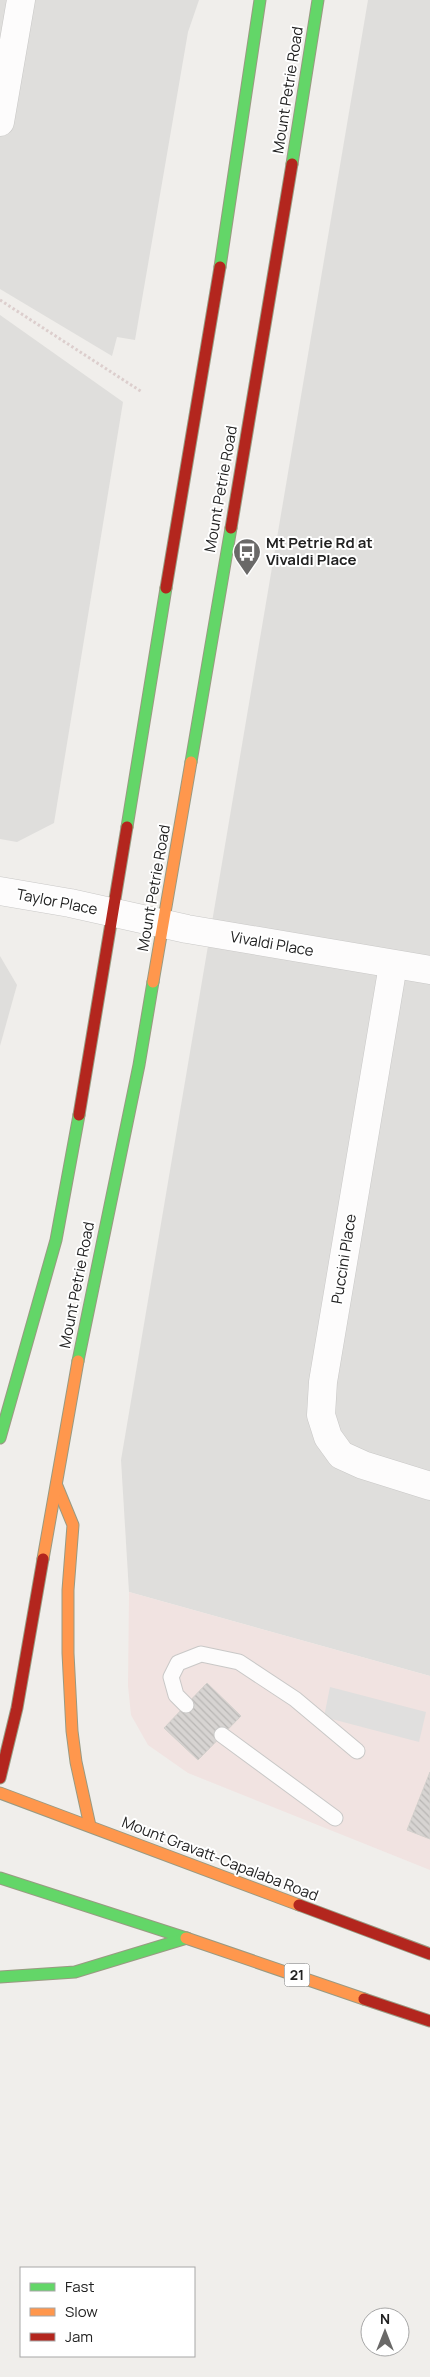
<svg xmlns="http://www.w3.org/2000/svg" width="430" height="2377" viewBox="0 0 430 2377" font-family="Manrope,sans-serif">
  <defs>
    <pattern id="building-back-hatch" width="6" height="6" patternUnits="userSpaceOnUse" patternTransform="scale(1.25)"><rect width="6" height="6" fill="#d7d4d2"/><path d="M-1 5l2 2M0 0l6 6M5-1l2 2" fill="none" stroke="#b8b6b4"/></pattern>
  </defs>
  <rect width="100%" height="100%" fill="#f0eeeb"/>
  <!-- residential -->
  <g fill="#dfdedc">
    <polygon points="0,0 199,0 188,32 135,340 117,337 112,356 0,289"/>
    <polygon points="368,0 430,0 430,1676 129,1592 121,1460"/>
    <polygon points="0,315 123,402 54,823 17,842 0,839"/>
    <polygon points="0,956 17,985 0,1046"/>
  </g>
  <!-- commercial -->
  <polygon fill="#f1e3e1" points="129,1592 430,1676 430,1870 188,1773 148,1745 131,1715 128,1686"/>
  <!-- parking -->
  <polygon fill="#e0dfde" points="330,1687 426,1712 419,1742 324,1717"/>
  <!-- building -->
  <g fill="url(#building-back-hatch)" stroke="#d3d0cc">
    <polygon points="207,1683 241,1716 198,1760 164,1728"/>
    <polygon points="430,1772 430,1839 407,1830"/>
  </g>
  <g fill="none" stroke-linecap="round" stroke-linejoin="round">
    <!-- lane casing -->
    <g stroke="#c9c8c7" stroke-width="17">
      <g id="lane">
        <polyline points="186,1705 176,1695 171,1677 178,1663 201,1654 239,1662 295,1699 357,1751"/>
        <polyline points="222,1735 335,1818"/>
      </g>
    </g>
    <!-- street casing -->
    <g stroke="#c9c8c7" stroke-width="29">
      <g id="street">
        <polyline points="0,122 21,0"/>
        <polyline points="0,891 70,903 187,929 430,970"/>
        <polyline points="393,965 323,1382 321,1415 328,1437 341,1455 363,1465 430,1486"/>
      </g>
    </g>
    <!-- fast casing -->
    <g stroke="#999a82" stroke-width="13">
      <g id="fast">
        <polyline points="292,164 318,0"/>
        <polyline points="220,267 260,0"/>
        <polyline points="191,762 231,528"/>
        <polyline points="127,827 166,588"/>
        <polyline points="78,1361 139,1065 153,982"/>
        <polyline points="0,1438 56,1240 79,1115"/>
        <polyline points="0,1878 186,1938"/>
        <polyline points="0,1977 75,1972 187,1938"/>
      </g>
    </g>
    <!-- slow casing -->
    <g stroke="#999a82" stroke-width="13">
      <g id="slow">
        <polyline points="153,982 191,762"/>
        <polyline points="57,1486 73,1525 68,1590 68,1653 72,1731 76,1762 90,1826"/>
        <polyline points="43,1559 78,1361"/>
        <polyline points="0,1793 299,1905"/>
        <polyline points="186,1938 364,1999"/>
      </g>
    </g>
    <!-- jam casing -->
    <g stroke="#999a82" stroke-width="13">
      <g id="jam">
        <polyline points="231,528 292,164"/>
        <polyline points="166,588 220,267"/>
        <polyline points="79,1115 127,827"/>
        <polyline points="0,1778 17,1708 43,1559"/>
        <polyline points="299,1905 430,1954"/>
        <polyline points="364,1999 430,2021"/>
      </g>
    </g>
    <!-- path -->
    <polyline stroke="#dccecd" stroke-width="3" stroke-dasharray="2.5 2.5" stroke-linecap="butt" points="0,300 142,392"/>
    <!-- lane -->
    <use href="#lane" stroke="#fdfcfc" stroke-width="15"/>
    <!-- street -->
    <use href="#street" stroke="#fdfcfc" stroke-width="28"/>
    <!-- fast -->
    <use href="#fast" stroke="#63d668" stroke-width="11"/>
    <!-- slow -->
    <use href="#slow" stroke="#ff974d" stroke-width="11"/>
    <!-- jam -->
    <use href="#jam" stroke="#b3261e" stroke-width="11"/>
  </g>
  <!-- icons -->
  <defs>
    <g id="bus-pin" transform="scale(1.4375)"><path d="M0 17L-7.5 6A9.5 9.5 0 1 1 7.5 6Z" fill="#6a6968" stroke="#fff"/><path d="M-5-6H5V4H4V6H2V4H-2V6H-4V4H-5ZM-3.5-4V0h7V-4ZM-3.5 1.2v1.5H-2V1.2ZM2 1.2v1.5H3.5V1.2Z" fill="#fff"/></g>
  </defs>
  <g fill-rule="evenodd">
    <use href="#bus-pin" x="247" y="552"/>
  </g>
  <g text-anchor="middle" stroke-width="4" stroke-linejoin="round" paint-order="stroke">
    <!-- shield labels -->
    <rect fill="#fff" stroke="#646464" stroke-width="1" x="284.5" y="1963.5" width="25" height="23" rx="4"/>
    <g font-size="14" font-weight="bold" fill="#222">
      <text x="297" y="1980">21</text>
    </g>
    <!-- street labels -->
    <g font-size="15" fill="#222" stroke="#fff">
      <text transform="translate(288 90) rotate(-81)" y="5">Mount Petrie Road</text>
      <text transform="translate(221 489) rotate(-80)" y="5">Mount Petrie Road</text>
      <text transform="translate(154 888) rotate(-80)" y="5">Mount Petrie Road</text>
      <text transform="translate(57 902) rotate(11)" y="5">Taylor Place</text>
      <text transform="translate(272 944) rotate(10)" y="5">Vivaldi Place</text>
      <text transform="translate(344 1259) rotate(-81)" y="5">Puccini Place</text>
      <text transform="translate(77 1285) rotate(-79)" y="5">Mount Petrie Road</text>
      <text transform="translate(220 1859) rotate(21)" y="5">Mount Gravatt-Capalaba Road</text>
    </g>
    <!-- poi labels -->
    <g font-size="15" font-weight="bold" fill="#222" stroke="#fff" text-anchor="start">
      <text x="266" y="548">Mt Petrie Rd at<tspan x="266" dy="17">Vivaldi Place</tspan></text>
    </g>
  </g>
  <!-- legend -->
  <rect x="20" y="2267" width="175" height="90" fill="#ffffff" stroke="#a7a7a7"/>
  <rect x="30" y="2283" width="25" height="8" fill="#63d668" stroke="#a7a7a7"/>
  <text x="65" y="2292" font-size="15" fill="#222222">Fast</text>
  <rect x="30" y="2308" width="25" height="8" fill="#ff974d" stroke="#a7a7a7"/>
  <text x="65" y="2317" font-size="15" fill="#222222">Slow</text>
  <rect x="30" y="2333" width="25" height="8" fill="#b3261e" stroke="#a7a7a7"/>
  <text x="65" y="2342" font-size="15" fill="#222222">Jam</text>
  <!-- north arrow -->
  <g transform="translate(385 2332)"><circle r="24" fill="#ffffff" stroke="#a7a7a7"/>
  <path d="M0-4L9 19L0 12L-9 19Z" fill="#6a6968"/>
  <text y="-8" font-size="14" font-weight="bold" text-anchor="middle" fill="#222222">N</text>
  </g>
</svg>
